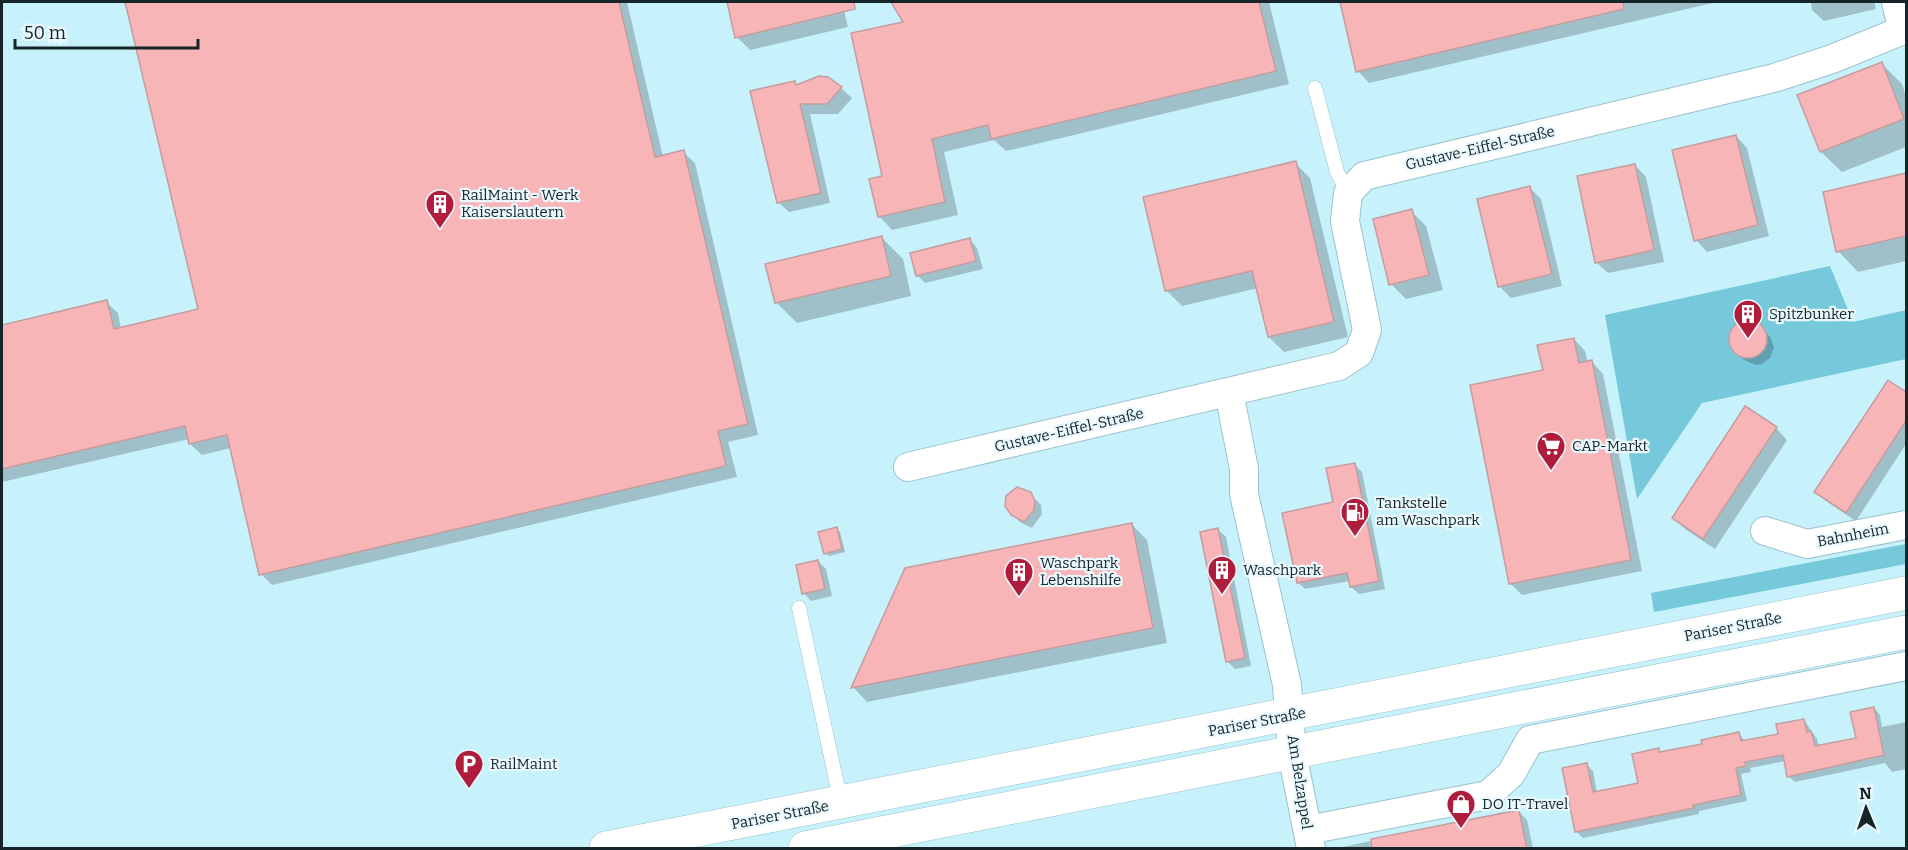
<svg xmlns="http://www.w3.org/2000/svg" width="1908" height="850" viewBox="0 0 1908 850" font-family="Bitter,serif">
  <rect width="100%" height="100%" fill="#c7f1fb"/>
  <!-- green -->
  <g fill="#76c9db">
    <polygon points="1830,266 1853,322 1906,310 1906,359 1702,403 1637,499 1605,315"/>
    <polygon points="1906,544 1906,564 1654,612 1651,593"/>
  </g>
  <!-- shadow -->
  <g fill="#0003">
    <polygon points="127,2 627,2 663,157 683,152 695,163 758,435 728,442 737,477 272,585 261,574 231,448 202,455 190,444 189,439 2,482 2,326 106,302 118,313 121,329 199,310"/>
    <polygon points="728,2 842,2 848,27 750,50 737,37"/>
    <polygon points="894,2 1269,2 1289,84 1006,151 994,140 944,152 958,215 892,230 879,216 905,23"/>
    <polygon points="1341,2 1717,2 1369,83 1358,71"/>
    <polygon points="1811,2 1874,2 1876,9 1824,21 1812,10"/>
    <polygon points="1881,63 1902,84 1906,96 1906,147 1842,172 1821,152"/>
    <polygon points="823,78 841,88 852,98 838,114 810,114 830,203 789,212 778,202 794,82 798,86"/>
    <polygon points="1736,136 1747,148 1769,236 1707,252 1696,240"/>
    <polygon points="1295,163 1310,178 1348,337 1284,352 1269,337 1258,288 1182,306 1167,291"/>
    <polygon points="1635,165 1646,177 1664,262 1608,273 1596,262"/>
    <polygon points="1906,175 1906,261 1858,272 1838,251 1825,194"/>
    <polygon points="1530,188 1541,199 1562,286 1511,298 1499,286"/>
    <polygon points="1411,211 1426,226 1443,290 1406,299 1391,284"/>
    <polygon points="882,238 903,259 911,296 797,323 776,302"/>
    <polygon points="970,240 977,248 983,269 925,283 917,275"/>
    <polygon points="1747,321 1758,325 1762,328 1770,337 1774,347 1770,358 1762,364 1756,365 1744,360 1736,352 1731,341 1733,330 1742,322"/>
    <polygon points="1574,339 1585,351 1588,363 1592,362 1603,374 1642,571 1522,595 1511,584 1544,372"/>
    <polygon points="1888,382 1906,394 1906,444 1856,521 1826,501 1816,492"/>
    <polygon points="1776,428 1787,440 1715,549 1685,529 1674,518"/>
    <polygon points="1354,464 1362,472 1385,589 1359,594 1351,587 1350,581 1305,589 1298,582"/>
    <polygon points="1026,490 1041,505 1042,514 1032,528 1020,522 1008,511"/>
    <polygon points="1132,525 1147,540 1167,643 867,702 853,687"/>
    <polygon points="836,529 840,532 845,552 829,556 825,553"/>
    <polygon points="1218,530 1226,537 1251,666 1235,669 1227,661"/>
    <polygon points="818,561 826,569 832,596 811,601 804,593"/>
    <polygon points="1874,708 1880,715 1882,727 1906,722 1906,769 1892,772 1885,763 1795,782 1788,776 1785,761 1750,768 1751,772 1741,774 1747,801 1699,811 1699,814 1583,838 1576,831 1587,765 1593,771 1597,793 1640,784 1658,750 1662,753 1704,745 1738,733 1745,741 1780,735 1804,720 1817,739 1819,747 1858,739"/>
    <polygon points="1518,811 1527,820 1533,848 1343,848 1342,847"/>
  </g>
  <!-- building -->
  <g fill="#f7b5b8" stroke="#c49d9f" stroke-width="1.5">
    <polygon points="125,2 619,2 655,157 684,150 748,424 718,431 726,466 259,575 227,435 189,444 185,426 2,469 2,325 107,300 114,329 198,309"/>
    <polygon points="727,2 854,2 855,9 735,38"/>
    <polygon points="891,2 1259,2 1276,71 991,139 988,125 932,139 945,202 878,217 869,179 882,176 851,33 903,22"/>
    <polygon points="1340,2 1623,2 1624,9 1356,72"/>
    <polygon points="1882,62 1904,119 1820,152 1797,95"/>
    <polygon points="819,76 828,77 842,87 827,104 800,104 821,193 777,203 750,91 795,81 796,85"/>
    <polygon points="1736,135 1758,225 1694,241 1672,150"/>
    <polygon points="1296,161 1334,322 1268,337 1252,271 1165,291 1143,197"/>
    <polygon points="1635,164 1654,250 1595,263 1577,176"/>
    <polygon points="1906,173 1906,236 1836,252 1823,192"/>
    <polygon points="1530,186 1552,274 1498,287 1477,199"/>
    <polygon points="1412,209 1429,275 1389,285 1373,219"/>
    <polygon points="882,236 891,276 775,303 765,264"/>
    <polygon points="970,238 976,261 916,276 910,253"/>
    <circle cx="1748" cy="339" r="19"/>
    <polygon points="1574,338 1579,363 1592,360 1631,560 1509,584 1470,385 1543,370 1537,345"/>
    <polygon points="1888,380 1906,392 1906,421 1846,513 1814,492"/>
    <polygon points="1745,406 1777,427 1703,539 1672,518"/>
    <polygon points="1355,463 1379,581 1350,587 1347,573 1297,583 1282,513 1333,502 1326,468"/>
    <polygon points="1017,487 1031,492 1035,501 1034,510 1024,522 1011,515 1005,506 1006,496"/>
    <polygon points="1132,523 1153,628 851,688 905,568"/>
    <polygon points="837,527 842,549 824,554 818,532"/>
    <polygon points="1218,528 1245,658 1226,662 1200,532"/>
    <polygon points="818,560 825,589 802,594 796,565"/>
    <polygon points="1874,707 1884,755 1787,777 1783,755 1745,762 1746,766 1736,768 1741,795 1693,805 1694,808 1575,832 1562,768 1587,763 1593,792 1614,788 1638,783 1632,754 1659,748 1659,752 1702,744 1701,740 1739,732 1741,741 1778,734 1776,724 1804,719 1807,732 1811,731 1815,746 1856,738 1850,712"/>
    <polygon points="1519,810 1527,849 1372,849 1371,839"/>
  </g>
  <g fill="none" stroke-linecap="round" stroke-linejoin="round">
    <!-- service casing -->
    <g stroke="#9ac3cd" stroke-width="15">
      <g id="service">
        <polyline points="1315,88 1337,172 1348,193"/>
        <polyline points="799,608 841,803"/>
      </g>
    </g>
    <!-- minor casing -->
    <g stroke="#9ac3cd" stroke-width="30">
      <g id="minor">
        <polyline points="1896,2 1903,31"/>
        <polyline points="1229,392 1244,469 1244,494 1287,685 1292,753 1311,848"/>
        <polyline points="908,467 1339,366 1359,353 1367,330 1345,221 1348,193 1364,176 1774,78 1832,59 1906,29"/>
        <polyline points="1765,531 1807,544 1906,525"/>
        <polyline points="1308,830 1488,795 1511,774 1530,740 1906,666"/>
      </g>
    </g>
    <!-- primary casing -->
    <g stroke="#9ac3cd" stroke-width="34">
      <g id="primary">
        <polyline points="606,848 1906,593"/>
        <polyline points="805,848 1906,632"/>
      </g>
    </g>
    <!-- service -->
    <use href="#service" stroke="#fff" stroke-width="14"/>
    <!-- minor -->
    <use href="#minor" stroke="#fff" stroke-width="28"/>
    <!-- primary -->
    <use href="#primary" stroke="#fff" stroke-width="33"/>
  </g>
  <!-- icons -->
  <defs>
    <g id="building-pin" transform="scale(1.5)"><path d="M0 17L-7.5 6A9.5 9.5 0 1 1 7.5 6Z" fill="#b01c3c" stroke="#e9f9fd"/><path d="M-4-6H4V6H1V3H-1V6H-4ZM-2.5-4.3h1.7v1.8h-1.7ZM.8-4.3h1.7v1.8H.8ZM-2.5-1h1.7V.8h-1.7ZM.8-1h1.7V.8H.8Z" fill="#fff"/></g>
    <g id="supermarket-pin" transform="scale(1.5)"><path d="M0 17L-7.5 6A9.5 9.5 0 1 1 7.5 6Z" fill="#b01c3c" stroke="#e9f9fd"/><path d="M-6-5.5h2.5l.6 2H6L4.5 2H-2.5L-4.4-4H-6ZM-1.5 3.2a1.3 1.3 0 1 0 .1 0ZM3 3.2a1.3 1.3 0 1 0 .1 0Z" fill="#fff"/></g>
    <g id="fuel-pin" transform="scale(1.5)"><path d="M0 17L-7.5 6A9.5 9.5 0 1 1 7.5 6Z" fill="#b01c3c" stroke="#e9f9fd"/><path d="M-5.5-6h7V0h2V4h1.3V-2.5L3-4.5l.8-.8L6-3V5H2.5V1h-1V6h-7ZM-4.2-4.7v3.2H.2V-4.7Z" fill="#fff"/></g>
    <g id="parking-pin" transform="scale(1.5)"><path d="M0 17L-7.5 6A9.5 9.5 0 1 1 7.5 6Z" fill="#b01c3c" stroke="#e9f9fd"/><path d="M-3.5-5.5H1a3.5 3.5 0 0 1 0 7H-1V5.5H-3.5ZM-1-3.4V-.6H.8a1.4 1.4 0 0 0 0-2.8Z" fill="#fff"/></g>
    <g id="shop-pin" transform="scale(1.5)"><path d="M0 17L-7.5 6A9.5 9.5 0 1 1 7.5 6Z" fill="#b01c3c" stroke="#e9f9fd"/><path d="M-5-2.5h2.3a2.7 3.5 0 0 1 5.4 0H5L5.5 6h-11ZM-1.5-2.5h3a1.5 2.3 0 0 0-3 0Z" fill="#fff"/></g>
  </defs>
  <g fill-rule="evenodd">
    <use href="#building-pin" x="440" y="204"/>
    <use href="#building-pin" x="1748" y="314"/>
    <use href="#supermarket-pin" x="1551" y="446"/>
    <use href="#fuel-pin" x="1355" y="512"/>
    <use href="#building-pin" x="1222" y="570"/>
    <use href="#building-pin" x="1019" y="572"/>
    <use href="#parking-pin" x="469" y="764"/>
    <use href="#shop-pin" x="1461" y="804"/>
  </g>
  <g text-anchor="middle" stroke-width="4.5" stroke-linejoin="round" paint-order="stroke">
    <!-- street labels -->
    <g font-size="15" fill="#152529" stroke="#e9f9fd">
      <text transform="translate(1480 148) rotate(-13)" y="5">Gustave-Eiffel-Straße</text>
      <text transform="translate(1069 430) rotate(-13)" y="5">Gustave-Eiffel-Straße</text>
      <text transform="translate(1853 535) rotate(-11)" y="5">Bahnheim</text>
      <text transform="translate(1733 627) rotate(-11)" y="5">Pariser Straße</text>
      <text transform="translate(1257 722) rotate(-11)" y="5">Pariser Straße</text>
      <text transform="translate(1300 782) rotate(81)" y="5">Am Belzappel</text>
      <text transform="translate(780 815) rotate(-11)" y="5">Pariser Straße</text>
    </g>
    <!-- poi labels -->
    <g font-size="15" fill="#152529" stroke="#e9f9fd" text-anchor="start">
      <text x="461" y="200">RailMaint - Werk<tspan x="461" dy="17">Kaiserslautern</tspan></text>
      <text x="1769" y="319">Spitzbunker</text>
      <text x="1572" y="451">CAP-Markt</text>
      <text x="1376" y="508">Tankstelle<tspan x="1376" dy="17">am Waschpark</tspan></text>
      <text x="1040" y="568">Waschpark<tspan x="1040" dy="17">Lebenshilfe</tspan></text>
      <text x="1243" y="575">Waschpark</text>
      <text x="490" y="769">RailMaint</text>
      <text x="1482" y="809">DO IT-Travel</text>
    </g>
  </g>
  <!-- border -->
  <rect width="1908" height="850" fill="none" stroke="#152529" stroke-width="6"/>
  <!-- north arrow -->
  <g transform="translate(1866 808) rotate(358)" stroke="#e9f9fd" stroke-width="4.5" paint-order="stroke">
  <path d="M0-4.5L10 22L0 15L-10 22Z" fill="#152529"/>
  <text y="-9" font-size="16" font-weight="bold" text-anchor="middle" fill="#152529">N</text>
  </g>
  <!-- scale -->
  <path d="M15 39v9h183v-9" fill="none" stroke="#152529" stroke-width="3"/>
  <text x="24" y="39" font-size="18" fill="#152529" stroke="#e9f9fd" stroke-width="4.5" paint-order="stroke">50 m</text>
</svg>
